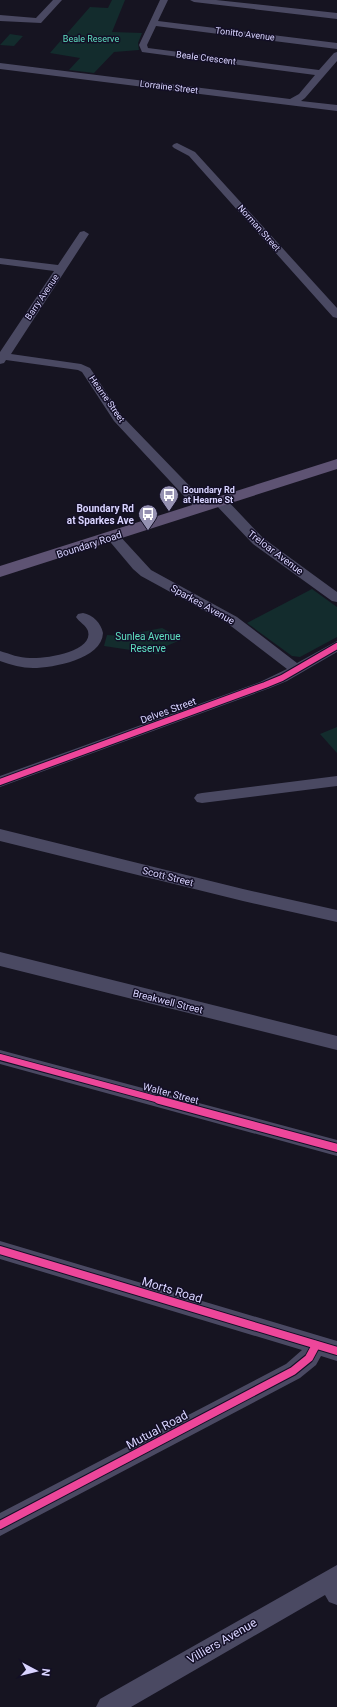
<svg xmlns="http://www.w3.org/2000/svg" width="337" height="1707" viewBox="0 0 337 1707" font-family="Roboto,sans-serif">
  <rect width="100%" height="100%" fill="#161421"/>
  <!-- green -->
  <g fill="#132c2d">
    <polygon points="112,0 125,0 112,32 142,33 138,43 139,50 114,52 94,73 69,70 80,58 50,53 90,7 108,8"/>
    <polygon points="10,34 23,36 14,46 0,45"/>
    <polygon points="312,589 337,607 337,637 300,657 292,656 247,623"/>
    <polygon points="162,628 183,639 157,650 160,654 157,654 104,646 107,635 121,636"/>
    <polygon points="337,727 337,753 320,734"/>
  </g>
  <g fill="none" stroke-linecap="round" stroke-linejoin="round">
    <!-- minor -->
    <g fill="#4a4962" fill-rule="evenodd">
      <polygon points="53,0 62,0 41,23 0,21 0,15 36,18"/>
      <polygon points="160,0 168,0 158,21 337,43 337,49 156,26 147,45 148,48 319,70 334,53 337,52 337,61 305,98 301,101 337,105 337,111 0,69 0,63 290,99 299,94 315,75 142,52 139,45"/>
      <polygon points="190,0 216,0 337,13 337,19 194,2"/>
      <polygon points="177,143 195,152 337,308 337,318 333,317 189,156 174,148 172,146 174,144"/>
      <polygon points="84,231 89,234 11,354 81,364 90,368 122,416 207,504 208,507 207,510 197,510 114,421 82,372 78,370 6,360 4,363 0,364 0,352 54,271 0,264 0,258 58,265 80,232"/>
      <polygon points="220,497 225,498 263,538 337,592 337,602 332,601 253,544 215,504 214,501 215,498"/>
      <polygon points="113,533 118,534 151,570 237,617 297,663 337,641 337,652 287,681 270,688 0,787 0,776 260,682 287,669 227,623 141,576 133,569 106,537 108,534"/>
      <path d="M 83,613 C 93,615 101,623 103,633 C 102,659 53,668 33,668 C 22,668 11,665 0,661 L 0,651 C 10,654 19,658 30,658 C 44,659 94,652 88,631 C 86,625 79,622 76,617 L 78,614 Z"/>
      <polygon points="337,776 337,786 202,803 197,802 194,798 197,794 202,793"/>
      <polygon points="0,829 243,889 337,910 337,922 243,901 0,841"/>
      <polygon points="0,952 337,1036 337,1050 0,966"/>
      <polygon points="0,1050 337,1140 337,1156 0,1064"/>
      <polygon points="0,1241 337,1341 337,1361 321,1356 316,1365 300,1378 0,1536 0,1513 286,1364 302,1350 0,1259"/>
      <polygon points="337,1565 337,1605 329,1602 325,1595 131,1707 96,1707 100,1699"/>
    </g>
    <!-- major -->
    <polygon fill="#5e5373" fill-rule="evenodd" points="337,459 337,469 0,577 0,566"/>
    <!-- cycleway-far1 casing -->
    <g stroke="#130f26" stroke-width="8">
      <g id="cycleway-far1">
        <polyline points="0,782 265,685 282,678 337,646"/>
        <polyline points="0,1057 163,1101"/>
      </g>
    </g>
    <!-- cycleway casing -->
    <g stroke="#130f26" stroke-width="10">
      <g id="cycleway">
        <polyline points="159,1100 337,1148"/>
        <polyline points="0,1250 337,1351"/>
        <polyline points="0,1525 293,1371 309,1358 316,1345"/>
      </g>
    </g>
    <!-- cycleway-far1 -->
    <use href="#cycleway-far1" stroke="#ed469a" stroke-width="6"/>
    <!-- cycleway -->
    <use href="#cycleway" stroke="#ed469a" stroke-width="8"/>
  </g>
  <!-- icons -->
  <defs>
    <g id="bus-pin" transform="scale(1)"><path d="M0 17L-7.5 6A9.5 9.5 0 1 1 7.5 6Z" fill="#9591b1" stroke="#130f26"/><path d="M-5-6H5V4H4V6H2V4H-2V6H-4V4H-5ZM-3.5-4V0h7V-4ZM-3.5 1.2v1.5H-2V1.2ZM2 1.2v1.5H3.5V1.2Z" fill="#fff"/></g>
  </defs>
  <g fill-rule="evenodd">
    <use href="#bus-pin" x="169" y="495"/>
    <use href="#bus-pin" x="148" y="514"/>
  </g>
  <g text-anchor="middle" stroke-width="3" stroke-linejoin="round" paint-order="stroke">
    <!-- far-street labels -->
    <g font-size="9" fill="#d9d4ff" stroke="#130f26">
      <text transform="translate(245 34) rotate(7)" y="3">Tonitto Avenue</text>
      <text transform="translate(206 58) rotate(7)" y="3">Beale Crescent</text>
      <text transform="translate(169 87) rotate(7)" y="3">Lorraine Street</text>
      <text transform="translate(259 228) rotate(48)" y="3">Norman Street</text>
      <text transform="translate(42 297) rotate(-56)" y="3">Barry Avenue</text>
      <text transform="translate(107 399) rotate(55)" y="3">Hearne Street</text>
    </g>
    <!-- far-park labels -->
    <g font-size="9" fill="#5fe0c0" stroke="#130f26">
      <text x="91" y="42">Beale Reserve</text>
    </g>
    <!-- far-poi labels -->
    <g font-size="9" font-weight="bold" fill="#d9d4ff" stroke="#130f26" text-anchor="start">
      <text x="183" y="493">Boundary Rd<tspan x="183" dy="10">at Hearne St</tspan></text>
    </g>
    <!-- poi labels -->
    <g font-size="10" font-weight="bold" fill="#d9d4ff" stroke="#130f26" text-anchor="end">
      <text x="134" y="512">Boundary Rd<tspan x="134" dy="12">at Sparkes Ave</tspan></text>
    </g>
    <!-- street labels -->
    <g font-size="10" fill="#d9d4ff" stroke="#130f26">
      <text transform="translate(89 544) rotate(-18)" y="4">Boundary Road</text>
      <text transform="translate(276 552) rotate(37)" y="4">Treloar Avenue</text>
      <text transform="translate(203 604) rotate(29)" y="4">Sparkes Avenue</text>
      <text transform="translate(168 710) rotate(-20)" y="4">Delves Street</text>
      <text transform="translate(168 876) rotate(14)" y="4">Scott Street</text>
      <text transform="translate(168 1001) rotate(14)" y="4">Breakwell Street</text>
      <text transform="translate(171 1093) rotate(15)" y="4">Walter Street</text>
    </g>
    <!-- park labels -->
    <g font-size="10" fill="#5fe0c0" stroke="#130f26">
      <text x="148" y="640">Sunlea Avenue<tspan x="148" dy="12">Reserve</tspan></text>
    </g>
    <!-- near-street labels -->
    <g font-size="12" fill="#d9d4ff" stroke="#130f26">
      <text transform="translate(172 1290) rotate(17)" y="4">Morts Road</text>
      <text transform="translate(157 1430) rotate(-28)" y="4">Mutual Road</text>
      <text transform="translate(222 1641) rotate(-30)" y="4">Villiers Avenue</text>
    </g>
  </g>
  <!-- north arrow -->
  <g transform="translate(36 1671) rotate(97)" stroke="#130f26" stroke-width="3" paint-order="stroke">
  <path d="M0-3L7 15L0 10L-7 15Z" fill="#d9d4ff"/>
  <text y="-6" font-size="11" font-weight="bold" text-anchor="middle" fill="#d9d4ff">N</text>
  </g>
</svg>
